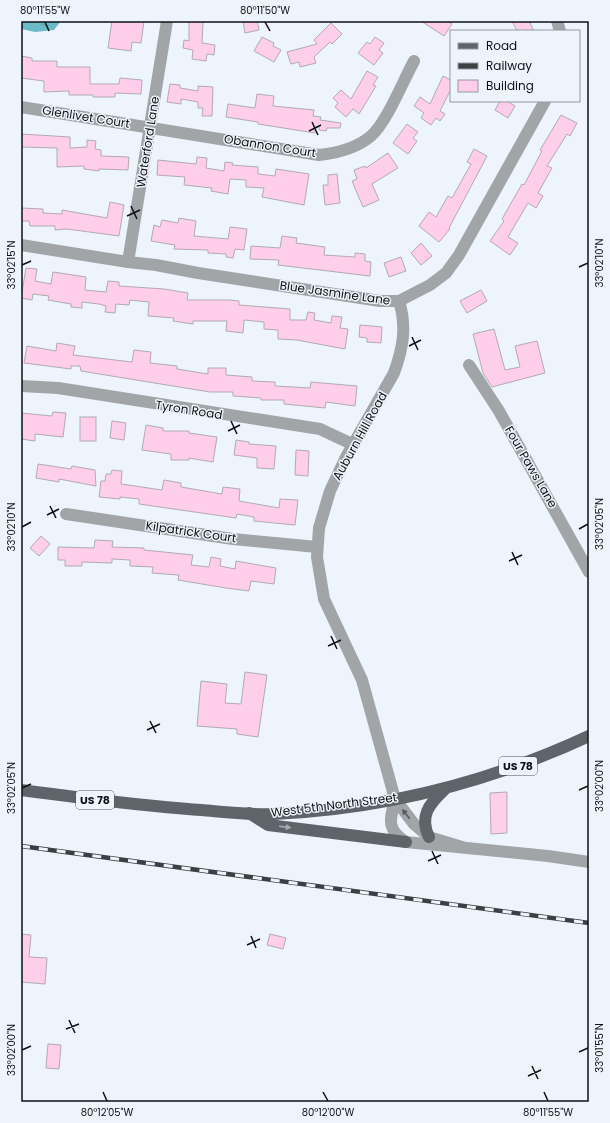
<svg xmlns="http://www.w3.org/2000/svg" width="610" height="1123" viewBox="0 0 610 1123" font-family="Poppins,sans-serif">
  <defs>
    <pattern id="water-ripples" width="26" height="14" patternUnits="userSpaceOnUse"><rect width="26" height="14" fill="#6abbc7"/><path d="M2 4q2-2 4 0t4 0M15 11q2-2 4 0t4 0" fill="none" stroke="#5ba0aa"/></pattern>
  </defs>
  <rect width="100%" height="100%" fill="#edf4fc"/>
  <!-- water -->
  <polygon fill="url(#water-ripples)" points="21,21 61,21 54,30 35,32 21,29"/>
  <!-- building -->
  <g fill="#feceeb" stroke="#b3aaaf">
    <polygon points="112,21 144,21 141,43 132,42 131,51 108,48"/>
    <polygon points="189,21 203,21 202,43 215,45 214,55 207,54 206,61 192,59 193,50 183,48 184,40 189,41"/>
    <polygon points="243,21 257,21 259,30 245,33"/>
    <polygon points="421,21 447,21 452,24 444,36"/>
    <polygon points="512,21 529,21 534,31 517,31"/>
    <polygon points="331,23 342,34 332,44 330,42 314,57 316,63 300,67 299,62 291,64 287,52 317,44 314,40"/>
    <polygon points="262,37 274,43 273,46 281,50 274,62 254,51"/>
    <polygon points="375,37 384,43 379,50 383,53 374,65 358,53 367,42 370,44"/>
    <polygon points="21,56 32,58 32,61 57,61 57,67 90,67 90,84 119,84 120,78 142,80 141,94 115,93 115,97 93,97 93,95 69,95 69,91 44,92 44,81 21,78"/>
    <polygon points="367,71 378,77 373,85 376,86 359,114 353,109 346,117 335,107 338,103 333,98 341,90 351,99"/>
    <polygon points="443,76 451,80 451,89 440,111 445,114 440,121 436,118 431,125 421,118 424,113 414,106 420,97 430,104"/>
    <polygon points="170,84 180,85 180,88 198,91 198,86 213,87 212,116 202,116 203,108 198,108 198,102 181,99 181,104 167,102"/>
    <polygon points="257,94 274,96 273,106 314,110 313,116 321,117 320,120 341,123 340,128 327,128 326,131 319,130 319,127 315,127 315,133 258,124 258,122 226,117 228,104 255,108"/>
    <polygon points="500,101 507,101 515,106 508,118 495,110"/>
    <polygon points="561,115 577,123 570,136 567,134 547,166 552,168 538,193 543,196 536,208 528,203 508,237 518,243 510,255 490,241 504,221 502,219 522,184 524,185 542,151 540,150"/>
    <polygon points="407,124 418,132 413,138 417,141 408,154 393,143"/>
    <polygon points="21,134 70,137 70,148 87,147 87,140 96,141 95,149 101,150 101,156 129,157 128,170 99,169 99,171 84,169 84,166 57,167 57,148 21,147"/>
    <polygon points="474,149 487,156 449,228 450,229 439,242 419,226 429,212 436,217 448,196 452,198 471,164 467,162"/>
    <polygon points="388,153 398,168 372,184 379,200 363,207 352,181 357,179 354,170 365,166 366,168"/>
    <polygon points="197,157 207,158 206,168 224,171 225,162 233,163 232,165 258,167 258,174 275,176 276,169 309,174 304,205 262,197 264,188 246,187 246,180 230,179 228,194 211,191 212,188 184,185 185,177 157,175 158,160 196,164"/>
    <polygon points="337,174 340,203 325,205 323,185 328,185 328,175"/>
    <polygon points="110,202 124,205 119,236 67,229 55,230 55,226 30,226 29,221 21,221 21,208 43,209 43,213 62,214 62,210 107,218"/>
    <polygon points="179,218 196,221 194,236 228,239 230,227 247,229 244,250 235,249 233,258 226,257 226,254 208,253 208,250 174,249 175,245 151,241 154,225 160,227 162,220 178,223"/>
    <polygon points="282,236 297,238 296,243 325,247 324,255 355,257 355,253 365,254 365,261 371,262 370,276 278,265 279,260 250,259 251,246 280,248"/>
    <polygon points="421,243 432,256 421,265 411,253"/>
    <polygon points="401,257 406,271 389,277 384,263"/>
    <polygon points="26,268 37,269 35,281 51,284 53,272 86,277 85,290 106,292 108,281 119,282 119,286 164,289 188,293 187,300 230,300 239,301 239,305 290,309 290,320 306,320 308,312 315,313 314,320 331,323 332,316 342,317 340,328 348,329 345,349 297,340 278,339 278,330 264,329 264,322 244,320 243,333 226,331 227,321 193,321 193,324 173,321 174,318 148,316 149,302 130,300 129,305 116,304 115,313 105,312 106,306 99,304 82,302 82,308 71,307 71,304 48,300 49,296 33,294 32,300 21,298"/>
    <polygon points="481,290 487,301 467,313 460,301"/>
    <polygon points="360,325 382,327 381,343 367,342 367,338 359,337"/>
    <polygon points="494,329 505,370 520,367 515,346 537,341 545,373 492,387 483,373 473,334"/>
    <polygon points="57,343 75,346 73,355 132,362 134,350 151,352 150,363 177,366 177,369 208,374 208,368 226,368 226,375 252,377 252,381 275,382 275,386 310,388 311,382 357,386 355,406 326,402 325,408 284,404 284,400 261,400 261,398 233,396 233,392 210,392 81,371 80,366 71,366 71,369 24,363 27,346 56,351"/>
    <polygon points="53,412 66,413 63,437 35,434 35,441 21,439 21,413 52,416"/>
    <rect x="80" y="417" width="16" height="24"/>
    <polygon points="112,421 126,423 124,440 110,438"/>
    <polygon points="146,425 163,428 163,431 189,431 189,433 217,437 213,462 189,458 189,460 171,460 171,454 142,450"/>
    <polygon points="236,440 249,442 249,444 276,446 274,469 257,468 257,458 234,455"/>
    <polygon points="296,450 309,451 308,476 295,475"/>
    <polygon points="38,464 71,469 72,466 95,470 96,486 59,479 59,482 36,478"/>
    <polygon points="112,470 122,471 121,484 162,490 164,480 181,483 181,487 222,494 223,487 240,489 239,501 279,508 280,499 298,500 295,525 254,521 254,517 237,514 236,518 160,507 139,504 139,499 120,497 120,499 99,497 101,481 105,481 106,474 111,474"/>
    <polygon points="41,536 50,544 39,556 30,548"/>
    <polygon points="95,540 113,541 112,547 144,548 144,550 193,555 191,565 209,567 211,557 221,559 220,566 235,569 236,561 276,568 274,584 251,581 249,591 226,588 178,580 179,575 152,573 153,567 130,566 130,560 112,559 112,563 82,562 82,566 65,566 65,560 58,560 58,547 94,548"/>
    <polygon points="245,672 267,675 258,737 237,734 237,729 197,726 201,681 227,684 225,703 241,704"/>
    <polygon points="507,792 507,833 491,834 490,793"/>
    <polygon points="21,934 31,935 29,957 47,958 45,984 21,982"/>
    <polygon points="270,934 286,938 283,949 267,945"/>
    <polygon points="48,1044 61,1045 59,1069 46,1068"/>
  </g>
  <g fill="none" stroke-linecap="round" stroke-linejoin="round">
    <!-- minor -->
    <g stroke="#a2a5a8" stroke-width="12">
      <polyline points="557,21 560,31"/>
      <path d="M 21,107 L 319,155 C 337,153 357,148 371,136 C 387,122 403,81 414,61"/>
      <polyline points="21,245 128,262 156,265 198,273 380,301 399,301 430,285 446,273 459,255 545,101"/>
      <polyline points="128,262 167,21"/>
      <path d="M 399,301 C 407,327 403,348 394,373 L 346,457 L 330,491 L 319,528 L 317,557 L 324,599 L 362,680 L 395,799 L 414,824 L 429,837 L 462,847"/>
      <polyline points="469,365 499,411 589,572"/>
      <polyline points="21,386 58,388 320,429 354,445"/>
      <polyline points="66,514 233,539 317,547"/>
      <path d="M 395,799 C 390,820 386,829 406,842 L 548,856 L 589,862"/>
    </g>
    <!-- major -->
    <g stroke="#5f646a" stroke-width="12">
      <path d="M 21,790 C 81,798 141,806 201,810 C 225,812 250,815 274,814 C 383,809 490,782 589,736"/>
      <polyline points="249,813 268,825 406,842"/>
      <path d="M 429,837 C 419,817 429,804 444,790"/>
    </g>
    <!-- rail casing -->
    <g stroke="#3c4043" stroke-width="4.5">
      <polyline id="rail" points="21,846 589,923"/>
    </g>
    <!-- rail -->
    <use href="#rail" stroke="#edf4fc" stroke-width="3" stroke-dasharray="9" stroke-linecap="butt"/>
  </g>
  <!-- one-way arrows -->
  <defs><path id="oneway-solid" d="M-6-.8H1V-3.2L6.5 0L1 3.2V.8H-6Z"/></defs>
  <use fill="#585b5e" href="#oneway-solid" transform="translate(406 814) rotate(-128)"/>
  <use fill="#a6acb3" href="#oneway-solid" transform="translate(285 827) rotate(7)"/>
  <!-- ticks -->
  <path fill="none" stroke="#0e1113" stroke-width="1.5" d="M 45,22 L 49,31M 265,22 L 270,31M 312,122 L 318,135M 309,131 L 321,125M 131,206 L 137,219M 127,216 L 140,210M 22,265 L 31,261M 579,267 L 588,263M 412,337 L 418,350M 409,346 L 421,340M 231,421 L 237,434M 228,431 L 240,425M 50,506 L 56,518M 47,515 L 59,509M 22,527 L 31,522M 579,529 L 588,524M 512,552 L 518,565M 509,561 L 522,555M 331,636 L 337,649M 328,646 L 341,640M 150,721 L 156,733M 147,730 L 160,724M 22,788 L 31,784M 579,790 L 588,786M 432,851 L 438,864M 428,861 L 441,855M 251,936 L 256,948M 247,945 L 260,939M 69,1020 L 75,1033M 66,1029 L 79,1024M 22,1050 L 31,1046M 579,1052 L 588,1048M 532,1066 L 538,1079M 528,1076 L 541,1070M 103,1092 L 107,1101M 323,1092 L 328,1101M 544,1092 L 548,1101"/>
  <g text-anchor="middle" stroke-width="3" stroke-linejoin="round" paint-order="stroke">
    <!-- shield labels -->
    <g fill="#edf4fc" stroke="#515559" stroke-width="1">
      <rect x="499" y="757" width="38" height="18" rx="3"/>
      <rect x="76" y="791" width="38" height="18" rx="3"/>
    </g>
    <g font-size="11" font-weight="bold" fill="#0e1113">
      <text x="518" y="770">US 78</text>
      <text x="95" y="804">US 78</text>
    </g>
    <!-- street labels -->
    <g font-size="12" fill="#0e1113" stroke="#edf4fc">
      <text transform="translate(86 117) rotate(9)" y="4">Glenlivet Court</text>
      <text transform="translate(148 142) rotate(-81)" y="4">Waterford Lane</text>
      <text transform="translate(270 146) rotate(9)" y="4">Obannon Court</text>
      <text transform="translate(335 293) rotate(8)" y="4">Blue Jasmine Lane</text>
      <text transform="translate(189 410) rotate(9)" y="4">Tyron Road</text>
      <text transform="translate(360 436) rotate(-61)" y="4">Auburn Hill Road</text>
      <text transform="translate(531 467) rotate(60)" y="4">Four Paws Lane</text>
      <text transform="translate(191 532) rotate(8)" y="4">Kilpatrick Court</text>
      <text transform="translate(334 805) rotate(-7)" y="4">West 5th North Street</text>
    </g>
  </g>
  <!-- border -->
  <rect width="610" height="1123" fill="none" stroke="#edf4fc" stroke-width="44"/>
  <!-- legend -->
  <rect x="450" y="30" width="130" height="72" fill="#edf4fc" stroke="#94999f"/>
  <rect x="458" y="43" width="20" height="6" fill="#5f646a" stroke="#94999f"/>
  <text x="486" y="50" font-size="12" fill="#0e1113">Road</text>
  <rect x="458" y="63" width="20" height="6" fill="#3c4043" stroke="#94999f"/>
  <text x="486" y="70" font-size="12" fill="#0e1113">Railway</text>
  <rect x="458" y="80" width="20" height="12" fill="#feceeb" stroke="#94999f"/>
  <text x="486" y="90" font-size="12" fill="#0e1113">Building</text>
  <rect x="22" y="22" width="566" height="1079" fill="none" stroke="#0e1113" stroke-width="1.5"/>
  <g font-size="10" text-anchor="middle" fill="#0e1113">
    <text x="45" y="14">80°11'55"W</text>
    <text x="265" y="14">80°11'50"W</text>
    <text transform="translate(599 263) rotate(-90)" y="4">33°02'10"N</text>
    <text transform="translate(11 265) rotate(-90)" y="4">33°02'15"N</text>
    <text transform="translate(599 524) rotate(-90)" y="4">33°02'05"N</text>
    <text transform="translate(11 527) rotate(-90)" y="4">33°02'10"N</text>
    <text transform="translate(599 786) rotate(-90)" y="4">33°02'00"N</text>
    <text transform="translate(11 788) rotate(-90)" y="4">33°02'05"N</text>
    <text transform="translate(599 1048) rotate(-90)" y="4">33°01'55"N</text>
    <text transform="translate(11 1050) rotate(-90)" y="4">33°02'00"N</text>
    <text x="107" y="1116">80°12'05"W</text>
    <text x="328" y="1116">80°12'00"W</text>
    <text x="548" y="1116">80°11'55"W</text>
  </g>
</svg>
